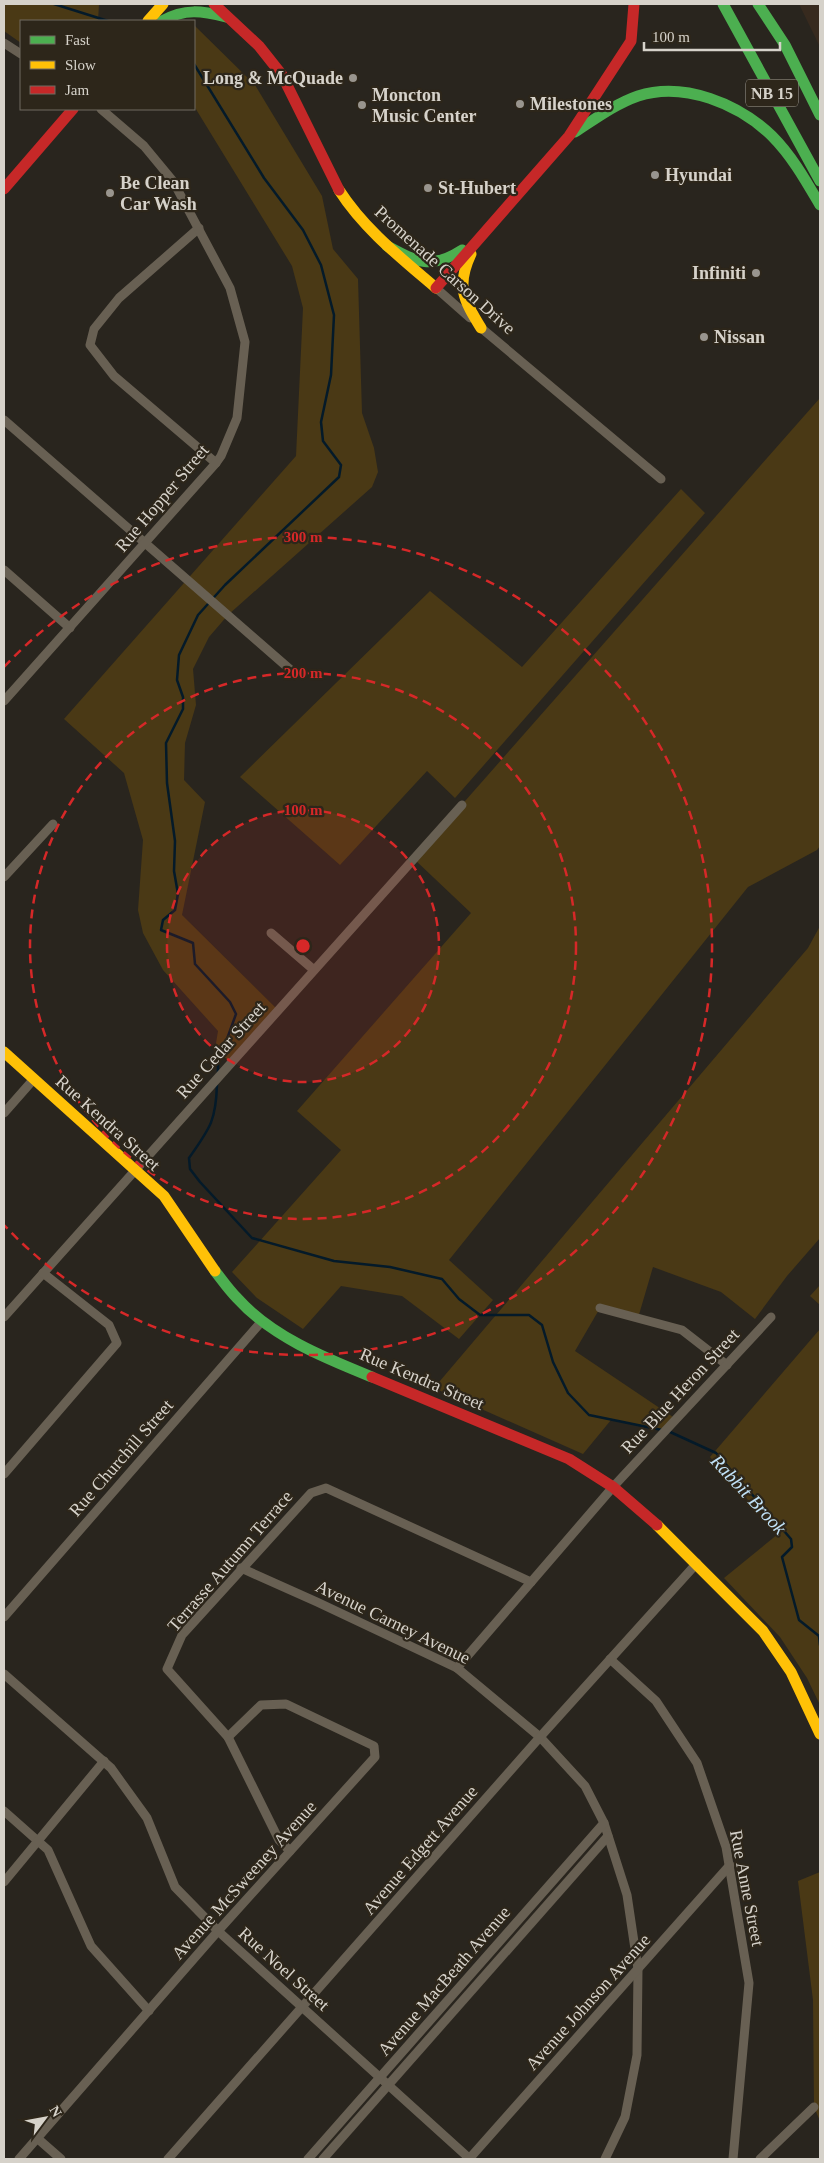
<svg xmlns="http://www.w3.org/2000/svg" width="824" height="2163" viewBox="0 0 824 2163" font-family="Georgia,serif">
  <rect width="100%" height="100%" fill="#29251e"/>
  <!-- commercial -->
  <polygon fill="#372a1e" points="799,4 820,4 820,47"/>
  <!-- green -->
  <g fill="#4a3915">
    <polygon points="4,4 99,4 98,21 21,21 21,43 4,31"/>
    <polygon points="195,26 255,85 322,196 333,249 358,279 362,413 374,448 378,472 372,487 228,615 209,637 193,669 196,705 185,743 184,780 205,802 182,915 278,1010 231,1063 215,1049 218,1031 163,970 143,933 138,910 143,840 124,773 64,719 296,456 303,308 292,266 194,106 194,27"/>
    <polygon points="820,398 820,846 817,850 748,887 449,1260 493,1300 459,1339 402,1296 341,1286 303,1329 257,1298 232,1272 341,1150 297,1111 471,913 414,859"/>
    <polygon points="681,489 705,513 455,798 427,771 340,865 240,777 430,591 522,667"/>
    <polygon points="820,926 820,1238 787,1276 755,1319 721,1292 653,1267 638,1318 600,1308 575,1351 676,1419 665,1431 611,1420 583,1454 434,1388 808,948"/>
    <polygon points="820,1285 820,1305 810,1296"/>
    <polygon points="820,1329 820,1705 807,1678 780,1637 724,1578 778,1534 710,1457"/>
    <polygon points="820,1872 820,2121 814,2107 813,2000 798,1881"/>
  </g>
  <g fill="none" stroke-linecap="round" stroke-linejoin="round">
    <!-- stream -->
    <g stroke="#041a29" stroke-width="2.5">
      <polyline points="54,4 108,21"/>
      <polyline points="194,64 264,178 303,230 321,265 334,315 331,375 321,422 323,441 341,465 339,477 225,585 198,615 179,655 177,680 183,697 183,709 166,743 167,783 175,841 174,871 178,894 175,910 163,920 161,930 193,943 195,964 230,1002 236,1014 218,1064 218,1073"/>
      <path d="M 217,1084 C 216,1121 210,1128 189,1158 L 190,1169 L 200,1182 L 252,1238 L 334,1261 L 390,1267 L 442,1279 L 459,1299 L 480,1315 L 529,1315 L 542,1325 L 553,1362 L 568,1393 L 589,1415 L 662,1430"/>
      <polyline points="668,1431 716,1453 791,1539 792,1547 782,1557 799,1620 819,1636 820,1645"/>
    </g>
    <!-- street -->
    <g stroke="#686053" stroke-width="9">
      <polyline points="4,43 21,54"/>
      <polyline points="199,228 119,298 94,329 90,345 114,376 216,463"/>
      <polyline points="436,288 470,318"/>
      <polyline points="480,327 661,479"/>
      <polyline points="4,420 293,672"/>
      <polyline points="4,570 70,628"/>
      <polyline points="4,701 216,463 221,456 237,418 245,342 230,288 173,181 144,146 101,109"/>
      <polyline points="4,877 53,824"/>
      <polyline points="271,933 314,970"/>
      <polyline points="4,1113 33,1080"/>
      <polyline points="600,1308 682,1330 727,1365"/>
      <polyline points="4,1317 462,805"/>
      <polyline points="4,1474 117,1343 109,1325 43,1273"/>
      <polyline points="241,1568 317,1602 457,1668 540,1737 585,1786 604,1823 627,1895 638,1969 637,2055 625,2117 605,2159"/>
      <polyline points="4,1617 262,1321"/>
      <polyline points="610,1659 656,1701 697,1763 726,1847 749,1983 733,2159"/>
      <polyline points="457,1668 613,1487 771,1317"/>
      <polyline points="4,1674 111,1768 147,1818 175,1887 218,1931 470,2159"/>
      <polyline points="4,1811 48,1850 91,1946 149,2011"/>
      <polyline points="290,1851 279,1840 228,1737 167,1669 182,1635 311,1493 326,1488 531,1582"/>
      <polyline points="4,1882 104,1761"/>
      <polyline points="37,2138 61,2159"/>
      <polyline points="19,2159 218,1931 375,1757 374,1746 286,1704 261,1705 228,1737"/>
      <polyline points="168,2159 540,1737 697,1563"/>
      <polyline points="308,2159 604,1823"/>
      <polyline points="323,2159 608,1836"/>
      <polyline points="469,2159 730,1865"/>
      <polyline points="760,2159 814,2107"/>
    </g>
    <!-- fast -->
    <g stroke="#4caf50" stroke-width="11">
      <polyline points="723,4 820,181"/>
      <polyline points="758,4 785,45 820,115"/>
      <path d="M 162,21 C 185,8 202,11 226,17"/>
      <path d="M 575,132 C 595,119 615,104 638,96 C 684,81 739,104 772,136 C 792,156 806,181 820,205"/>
      <path d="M 387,246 C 417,262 431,270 462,250"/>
      <path d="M 215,1271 C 222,1280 229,1290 237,1298 C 272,1337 325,1358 372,1377"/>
    </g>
    <!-- slow -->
    <g stroke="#ffc107" stroke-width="11">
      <polyline points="148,21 163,4"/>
      <path d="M 339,190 C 364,229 401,258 436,288"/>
      <path d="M 471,254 C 456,286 463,299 481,328"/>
      <polyline points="4,1052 164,1196 215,1271"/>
      <polyline points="657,1525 763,1631 791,1672 820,1734"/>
    </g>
    <!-- jam -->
    <g stroke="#c62828" stroke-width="11">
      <polyline points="214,4 259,46 282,75 339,190"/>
      <polyline points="4,189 73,109"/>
      <polyline points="436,288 569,136 631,41 634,4"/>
      <polyline points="372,1377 569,1459 613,1487 657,1525"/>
    </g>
  </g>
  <!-- distance rings -->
  <circle cx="303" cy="946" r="136" fill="#d62828" fill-opacity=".12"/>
  <g fill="none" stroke="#d62828" stroke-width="2.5" stroke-dasharray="9 6">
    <circle cx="303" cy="946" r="136"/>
    <circle cx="303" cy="946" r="273"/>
    <path d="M4 667A409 409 0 1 1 4 1225"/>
  </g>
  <!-- markers -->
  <g fill="#99958e" stroke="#2d261a" stroke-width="2">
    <circle cx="353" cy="78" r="5"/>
    <circle cx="520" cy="104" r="5"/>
    <circle cx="362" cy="105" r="5"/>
    <circle cx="655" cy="175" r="5"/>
    <circle cx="428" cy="188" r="5"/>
    <circle cx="110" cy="193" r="5"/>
    <circle cx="756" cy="273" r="5"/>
    <circle cx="704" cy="337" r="5"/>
  </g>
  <g text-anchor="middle" stroke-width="4.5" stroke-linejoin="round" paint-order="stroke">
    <!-- shield labels -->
    <rect fill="#2d261a" stroke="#a39e95" stroke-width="1" x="746" y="79.5" width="52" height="27" rx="4"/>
    <g font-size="16" font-weight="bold" fill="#d6d2ca">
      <text x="772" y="99">NB 15</text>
    </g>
    <!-- poi labels -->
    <g font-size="18" font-weight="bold" fill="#d6d2ca" stroke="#2d261a" text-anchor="start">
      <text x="343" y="84" text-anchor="end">Long &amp; McQuade</text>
      <text x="372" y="101">Moncton<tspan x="372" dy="21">Music Center</tspan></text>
      <text x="530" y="110">Milestones</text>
      <text x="665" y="181">Hyundai</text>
      <text x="120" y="189">Be Clean<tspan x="120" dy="21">Car Wash</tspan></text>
      <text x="438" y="194">St-Hubert</text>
      <text x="746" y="279" text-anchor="end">Infiniti</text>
      <text x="714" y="343">Nissan</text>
    </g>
    <!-- street labels -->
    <g font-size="18" fill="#d6d2ca" stroke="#2d261a">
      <text transform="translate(445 270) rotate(42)" y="6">Promenade Carson Drive</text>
      <text transform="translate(162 498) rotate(-50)" y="6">Rue Hopper Street</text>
      <text transform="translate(221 1050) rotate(-48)" y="6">Rue Cedar Street</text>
      <text transform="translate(108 1123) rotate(42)" y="6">Rue Kendra Street</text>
      <text transform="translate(422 1379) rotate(23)" y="6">Rue Kendra Street</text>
      <text transform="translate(680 1391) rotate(-47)" y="6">Rue Blue Heron Street</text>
      <text transform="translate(121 1458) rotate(-49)" y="6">Rue Churchill Street</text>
      <text transform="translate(230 1561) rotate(-49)" y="6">Terrasse Autumn Terrace</text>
      <text transform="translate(393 1622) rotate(26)" y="6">Avenue Carney Avenue</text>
      <text transform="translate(420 1850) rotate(-49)" y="6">Avenue Edgett Avenue</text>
      <text transform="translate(244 1880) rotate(-48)" y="6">Avenue McSweeney Avenue</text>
      <text transform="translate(747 1888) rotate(79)" y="6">Rue Anne Street</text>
      <text transform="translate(284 1969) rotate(42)" y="6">Rue Noel Street</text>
      <text transform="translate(444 1981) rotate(-49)" y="6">Avenue MacBeath Avenue</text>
      <text transform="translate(588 2002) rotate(-48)" y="6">Avenue Johnson Avenue</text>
    </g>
    <!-- water labels -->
    <g font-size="19" font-style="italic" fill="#c1e2f7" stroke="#2d261a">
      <text transform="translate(749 1494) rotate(47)" y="7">Rabbit Brook</text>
    </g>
  </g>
  <circle cx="303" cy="946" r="8" fill="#d62828" stroke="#2d261a" stroke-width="2.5"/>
  <g font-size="15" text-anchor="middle" font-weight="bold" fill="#d62828" stroke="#2d261a" stroke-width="4.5" stroke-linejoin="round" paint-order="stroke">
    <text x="303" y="542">300 m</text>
    <text x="303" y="678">200 m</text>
    <text x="303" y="815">100 m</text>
  </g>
  <!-- border -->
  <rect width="824" height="2163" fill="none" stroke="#d6d2ca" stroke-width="10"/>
  <!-- legend -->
  <rect x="20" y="20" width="175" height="90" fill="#2d261a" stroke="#716b60"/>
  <rect x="30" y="36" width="25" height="8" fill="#4caf50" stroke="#716b60"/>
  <text x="65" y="45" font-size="15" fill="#d6d2ca">Fast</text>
  <rect x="30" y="61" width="25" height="8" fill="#ffc107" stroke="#716b60"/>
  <text x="65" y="70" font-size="15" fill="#d6d2ca">Slow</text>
  <rect x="30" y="86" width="25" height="8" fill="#c62828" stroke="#716b60"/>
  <text x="65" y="95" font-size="15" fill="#d6d2ca">Jam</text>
  <!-- north arrow -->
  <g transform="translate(45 2118) rotate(58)" stroke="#2d261a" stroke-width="4" paint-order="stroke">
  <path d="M0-4L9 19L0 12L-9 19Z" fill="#d6d2ca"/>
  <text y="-8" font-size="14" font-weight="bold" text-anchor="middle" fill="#d6d2ca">N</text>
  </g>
  <!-- scale -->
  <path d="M644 42v8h136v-8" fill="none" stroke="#d6d2ca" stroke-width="2.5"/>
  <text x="652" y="42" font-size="15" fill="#d6d2ca" stroke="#2d261a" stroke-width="4" paint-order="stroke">100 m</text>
</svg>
